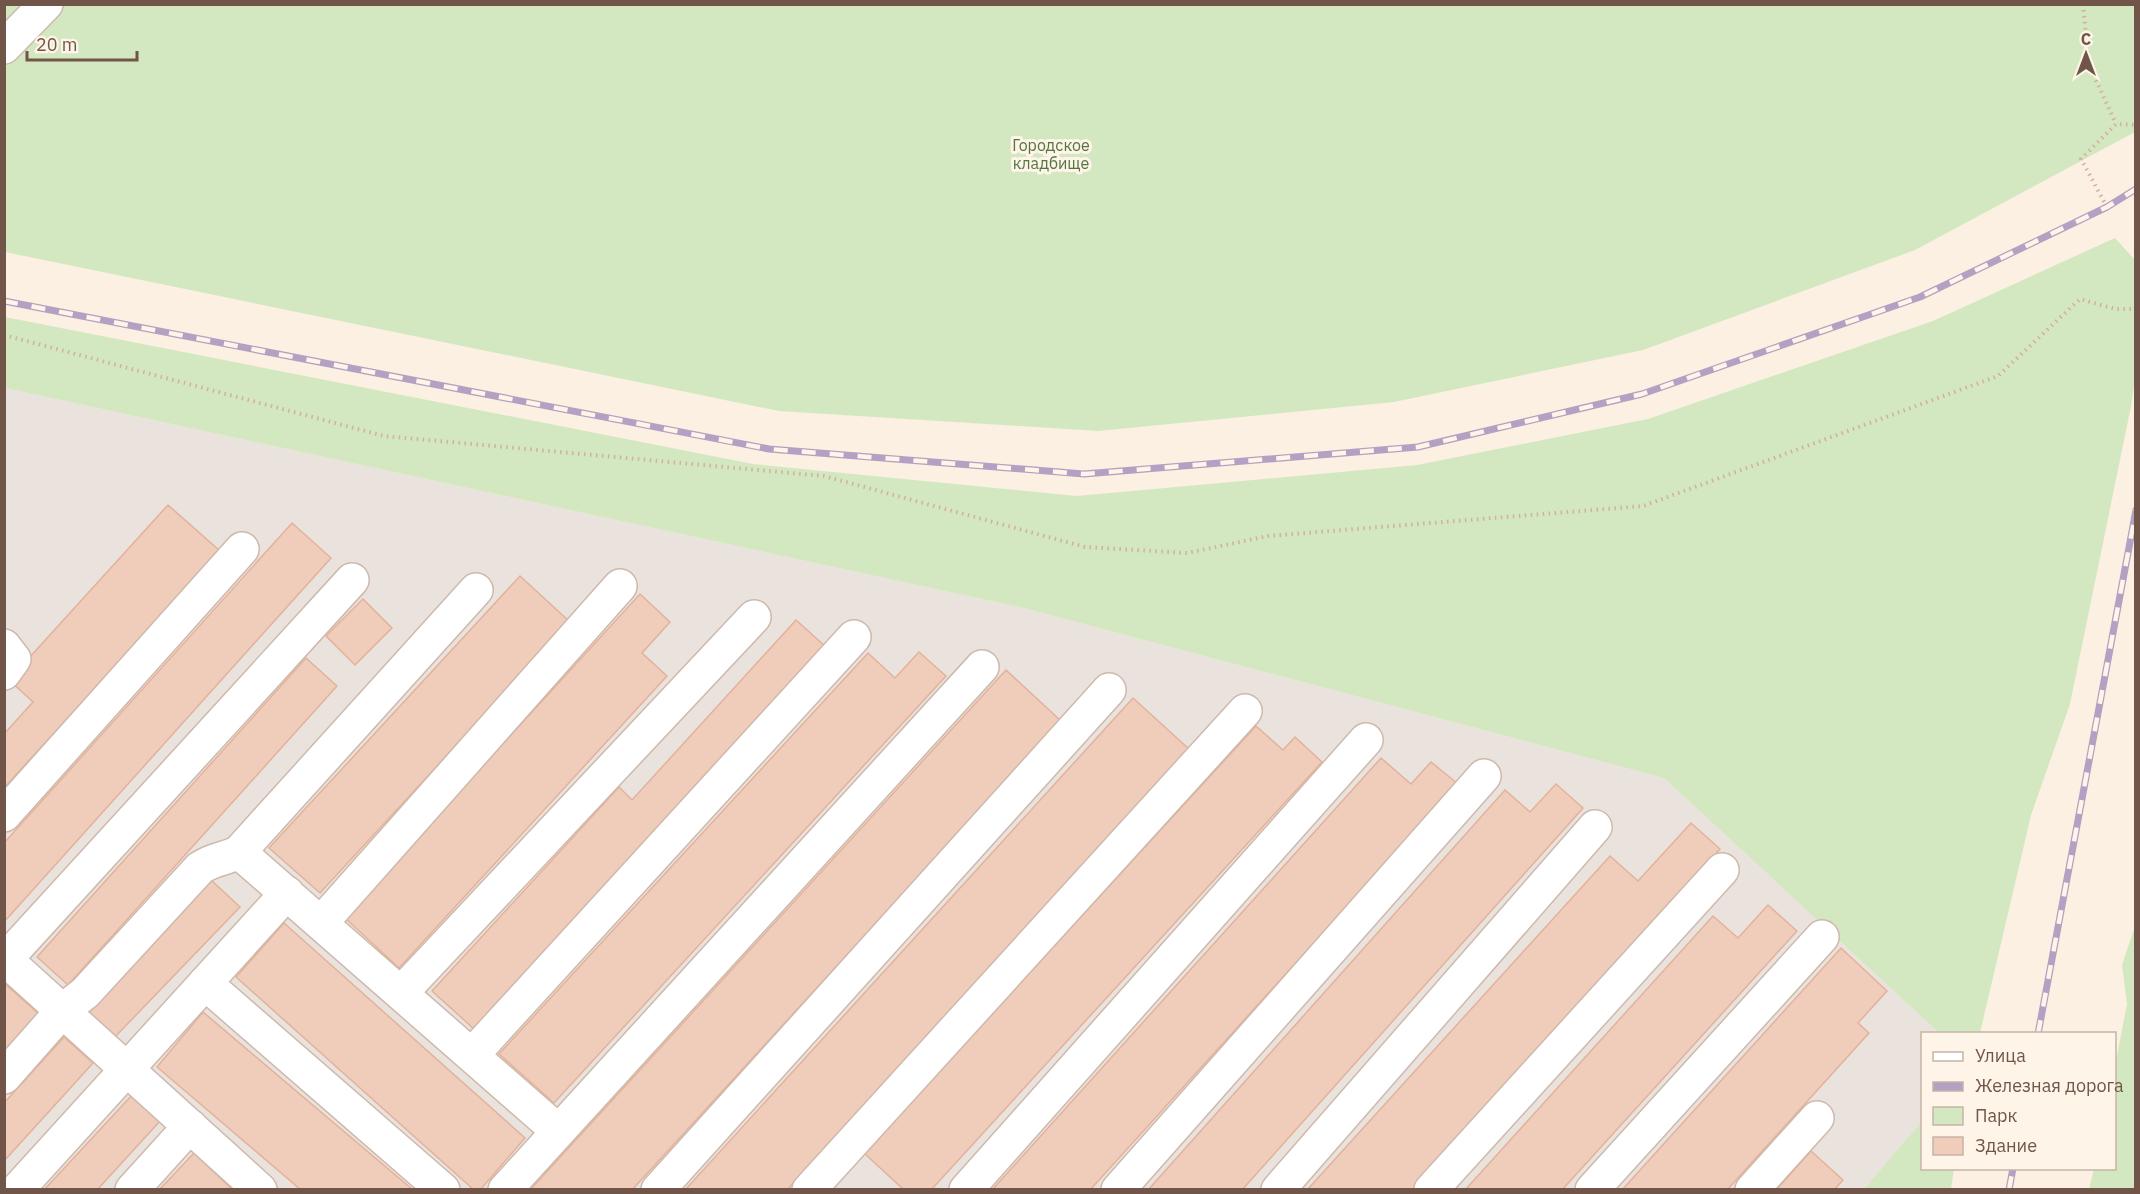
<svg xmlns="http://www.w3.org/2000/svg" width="2140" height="1194" viewBox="0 0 2140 1194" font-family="'IBM Plex Sans',sans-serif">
  <rect width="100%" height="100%" fill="#fbf0e1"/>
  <!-- industrial -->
  <polygon fill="#eae2dc" points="5,388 1024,608 1664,778 1939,1033 1922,1034 1922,1121 1864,1189 5,1190"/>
  <!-- green -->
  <g fill="#d3e8c1">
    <polygon points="4,5 2135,5 2135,132 1915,250 1643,350 1394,402 1098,431 779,411 5,252"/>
    <polygon points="2115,238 2135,260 2135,379 2131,406 2070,704 2031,815 1980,1033 1939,1033 1664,778 1024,608 5,388 5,317 753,464 1077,496 1417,465 1648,419 1933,321"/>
    <polygon points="2135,926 2135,1189 2089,1189 2094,1169 2114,1168 2115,1066 2127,1004 2122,965"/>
    <polygon points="1922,1121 1922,1168 1954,1169 1951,1189 1864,1189"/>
  </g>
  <!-- building -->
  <g fill="#f0ccba" stroke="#e2b29b" stroke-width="1.5">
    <polygon points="168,505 220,551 4,788 4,734 33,702 9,680"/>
    <polygon points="292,523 331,558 4,922 4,843"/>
    <polygon points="520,576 570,622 320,893 269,848"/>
    <polygon points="640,594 670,622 642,653 667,676 399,968 344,917"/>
    <polygon points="363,599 392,628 355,665 326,636"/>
    <polygon points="796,620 826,647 475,1030 432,991 619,787 632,800"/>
    <polygon points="919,652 946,676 554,1103 499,1054 868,653 895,678"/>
    <polygon points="306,658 337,686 68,985 37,957"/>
    <polygon points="1006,670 1061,721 632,1190 530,1190"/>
    <polygon points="1133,698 1189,749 787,1190 685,1190"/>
    <polygon points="1256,726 1283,750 1295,737 1322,762 931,1190 904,1190 864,1153"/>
    <polygon points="1381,758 1411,784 1431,762 1458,784 1090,1190 992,1190"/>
    <polygon points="1556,784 1583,808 1242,1190 1148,1190 1505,790 1530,812"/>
    <polygon points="1691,823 1720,849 1412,1190 1307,1190 1610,856 1638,881"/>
    <polygon points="210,879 240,907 113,1039 83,1011"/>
    <polygon points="1768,905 1797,931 1562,1190 1465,1190 1713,916 1738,938"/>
    <polygon points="284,923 525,1138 480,1190 474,1190 236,977"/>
    <polygon points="1841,948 1887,991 1858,1023 1869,1033 1727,1190 1622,1190"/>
    <polygon points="4,983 39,1014 4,1052"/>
    <polygon points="203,1012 413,1190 301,1190 157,1067"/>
    <polygon points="64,1037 93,1063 4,1161 4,1103"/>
    <polygon points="132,1095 160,1121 97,1190 44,1190"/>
    <polygon points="1811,1151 1843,1180 1834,1190 1776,1190"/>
    <polygon points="194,1153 233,1190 159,1190"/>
  </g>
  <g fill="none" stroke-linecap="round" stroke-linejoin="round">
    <!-- minor casing -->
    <g stroke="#ceb9ac" stroke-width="36">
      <g id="minor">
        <polyline points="4,47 46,4"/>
        <polyline points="4,646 14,659 4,673"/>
        <polyline points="4,815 242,549"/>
        <polyline points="239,852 558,1131"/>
        <polyline points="321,923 620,586"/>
        <polyline points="4,958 260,1190"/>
        <polyline points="6,959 352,580"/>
        <polyline points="205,983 443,1190"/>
        <polyline points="401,993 754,617"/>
        <polyline points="472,1055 854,637"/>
        <path d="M 4,1077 L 63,1010 L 85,993 L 200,868 C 213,859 226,859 239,852 L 476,590"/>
        <polyline points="17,1190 287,893"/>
        <polyline points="132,1190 190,1126"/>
        <polyline points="505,1190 982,667"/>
        <polyline points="658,1190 1109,690"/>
        <polyline points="809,1190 1245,711"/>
        <polyline points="966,1190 1366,740"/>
        <polyline points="1118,1190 1484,776"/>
        <polyline points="1278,1190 1595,827"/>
        <polyline points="1431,1190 1722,870"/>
        <polyline points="1592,1190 1822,937"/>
        <polyline points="1752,1190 1817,1118"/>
      </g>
    </g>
    <!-- path -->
    <g stroke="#d4af9d" stroke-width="4" stroke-dasharray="1.5 4.5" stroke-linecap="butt">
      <polyline points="2083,4 2089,65 2116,124"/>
      <polyline points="2107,207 2081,159 2116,124 2136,125"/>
      <polyline points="4,335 384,436 824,476 1085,547 1187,553 1268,536 1643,506 1998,376 2080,299 2115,309 2136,309"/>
    </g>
    <!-- minor -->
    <use href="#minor" stroke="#fff" stroke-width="33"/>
    <!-- rail casing -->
    <g stroke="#b2a1c3" stroke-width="7">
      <g id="rail">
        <polyline points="4,301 769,449 1084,474 1418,447 1642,394 1920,297 2107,207 2136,189"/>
        <polyline points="2038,1034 2136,510"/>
        <polyline points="2009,1190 2013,1168"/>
      </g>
    </g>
    <!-- rail -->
    <use href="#rail" stroke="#fef4e7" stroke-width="4.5" stroke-dasharray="14" stroke-linecap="butt"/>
  </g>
  <g text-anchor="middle" stroke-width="6" stroke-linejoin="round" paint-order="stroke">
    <!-- park labels -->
    <g font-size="16" fill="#547742" stroke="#fef4e7">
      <text x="1051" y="151">Городское<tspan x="1051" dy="18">кладбище</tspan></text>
    </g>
  </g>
  <!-- border -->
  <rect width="2140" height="1194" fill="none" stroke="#715549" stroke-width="12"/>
  <!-- legend -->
  <rect x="1921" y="1032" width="195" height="138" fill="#fef4e7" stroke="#c6b4a8" stroke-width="1.5"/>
  <rect x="1933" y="1052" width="30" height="9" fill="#ffffff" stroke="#c6b4a8" stroke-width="1.5"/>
  <text x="1975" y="1062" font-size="18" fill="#715549">Улица</text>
  <rect x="1933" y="1082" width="30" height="9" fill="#b2a1c3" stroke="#c6b4a8" stroke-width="1.5"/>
  <text x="1975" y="1092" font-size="18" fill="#715549">Железная дорога</text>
  <rect x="1933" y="1107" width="30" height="18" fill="#d3e8c1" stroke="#c6b4a8" stroke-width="1.5"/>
  <text x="1975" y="1122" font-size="18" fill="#715549">Парк</text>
  <rect x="1933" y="1137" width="30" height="18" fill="#f0ccba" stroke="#c6b4a8" stroke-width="1.5"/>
  <text x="1975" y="1152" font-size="18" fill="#715549">Здание</text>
  <!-- north arrow -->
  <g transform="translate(2086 54)" stroke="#fef4e7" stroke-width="4.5" paint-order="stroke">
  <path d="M0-4.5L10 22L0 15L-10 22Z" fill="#715549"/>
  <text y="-9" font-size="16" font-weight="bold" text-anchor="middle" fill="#715549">С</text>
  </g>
  <!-- scale -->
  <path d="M27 51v9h110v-9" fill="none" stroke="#715549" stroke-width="3"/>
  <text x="36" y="51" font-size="18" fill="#715549" stroke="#fef4e7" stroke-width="4.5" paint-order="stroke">20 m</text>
</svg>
